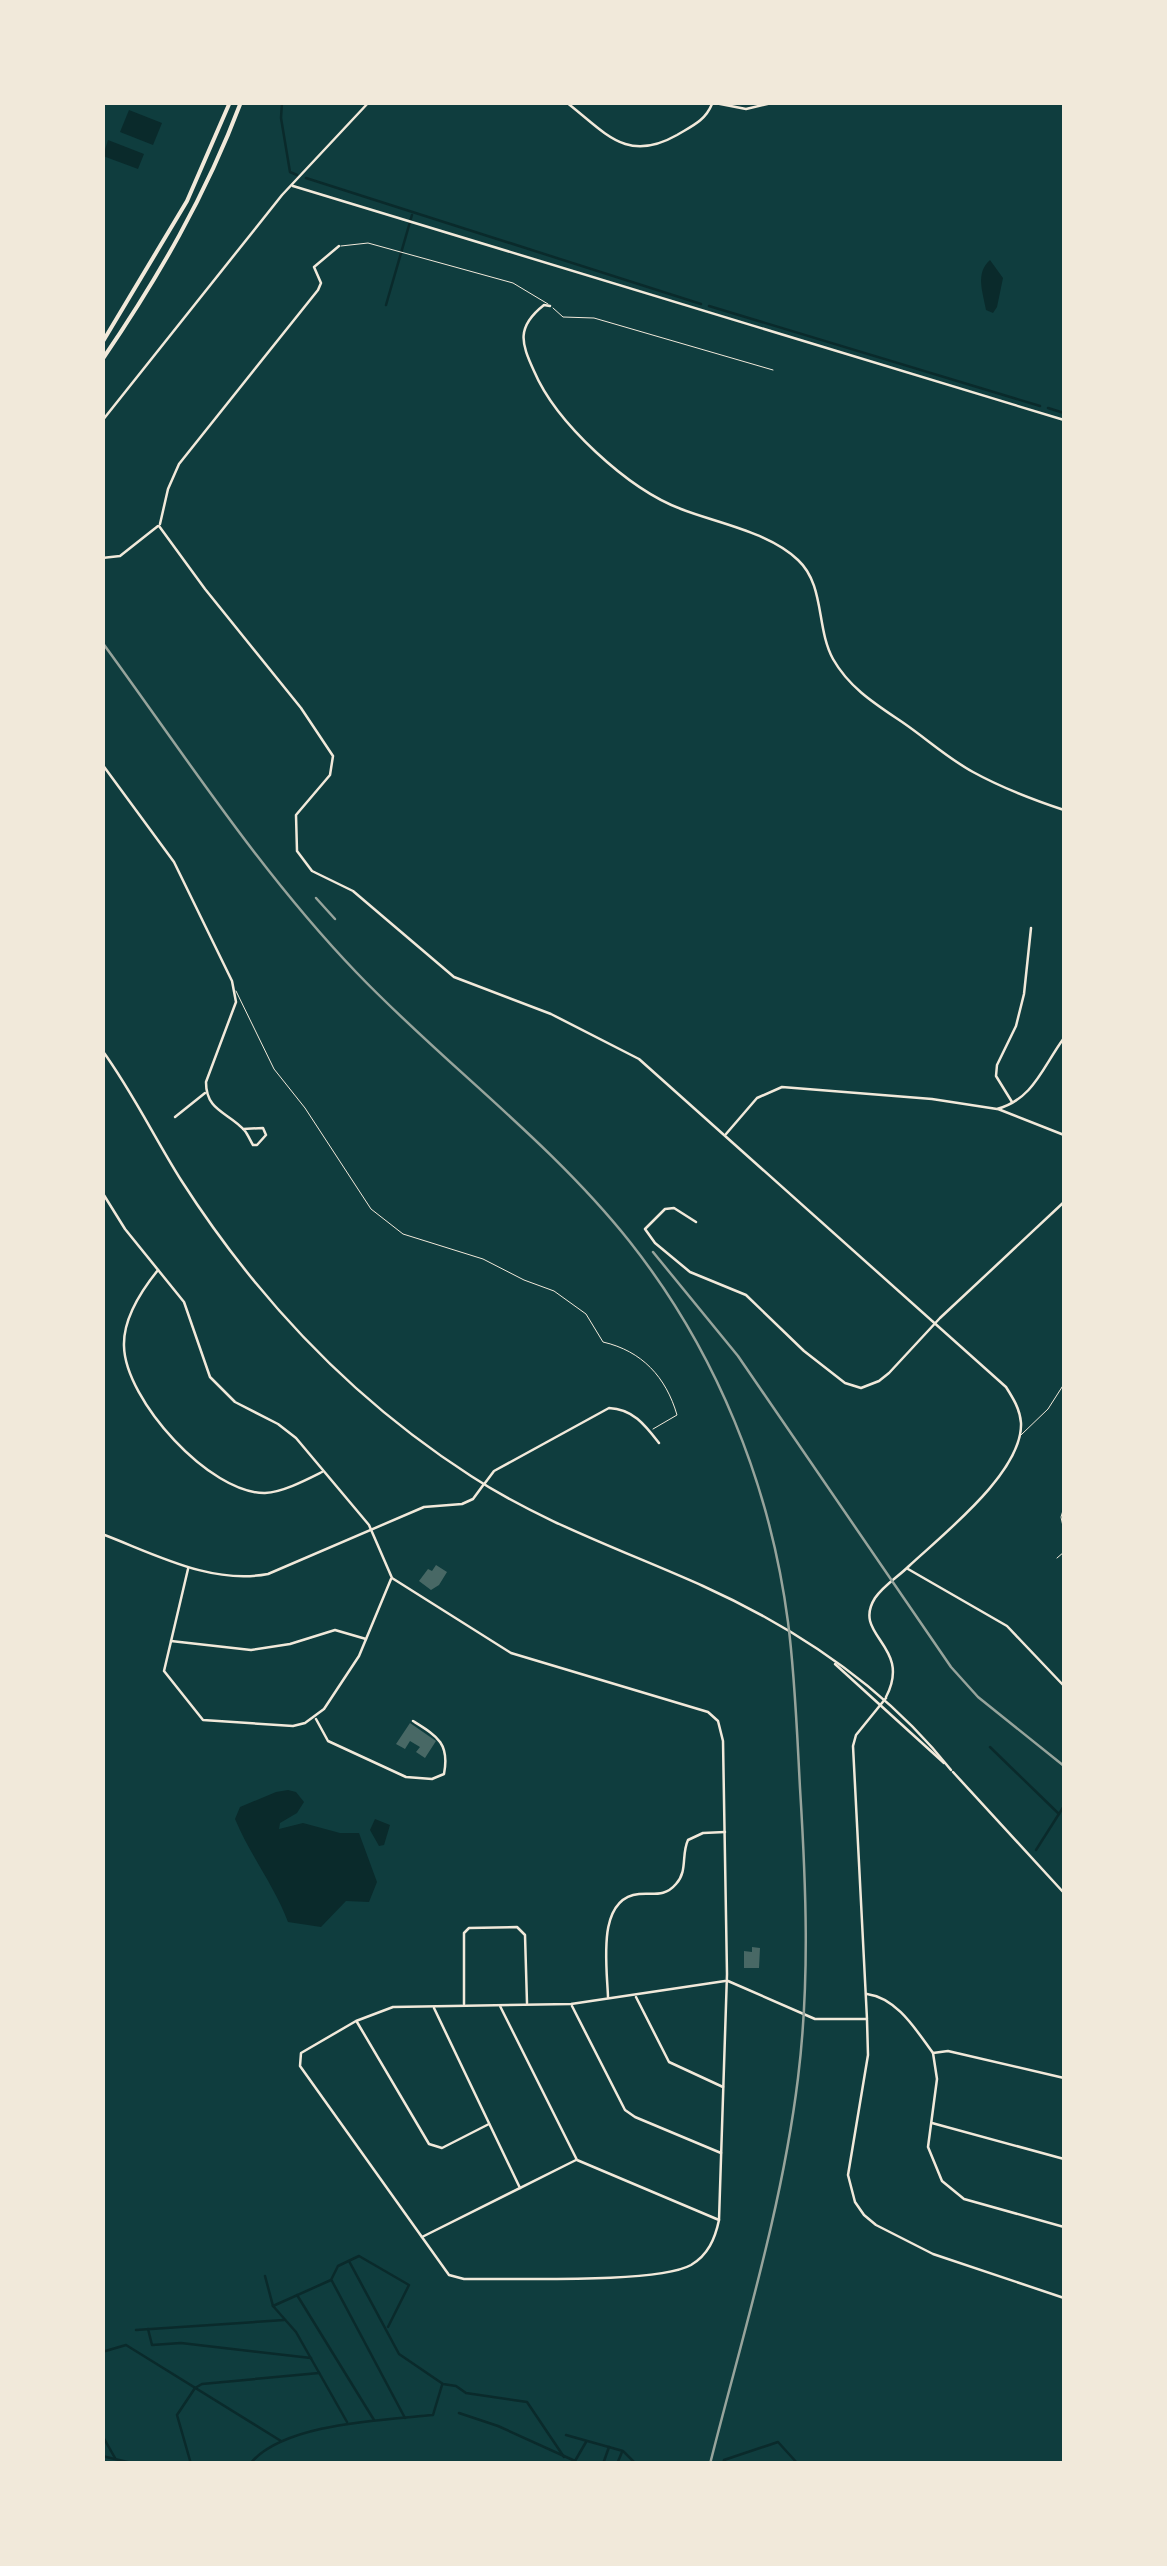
<svg xmlns="http://www.w3.org/2000/svg" width="1167" height="2566" viewBox="0 0 1167 2566" font-family="'IBM Plex Serif',serif">
  <rect width="100%" height="100%" fill="#0f3d3e"/>
  <!-- water -->
  <g fill="#0a2a2b">
    <polygon points="129,110 162,123 153,145 120,132"/>
    <polygon points="108,140 144,154 138,169 103,156"/>
    <path d="M 990,260 L 1003,278 L 997,307 L 993,313 L 986,310 C 983,292 975,273 990,260 Z"/>
    <path d="M 288,1790 L 296,1792 L 304,1802 L 297,1813 L 280,1823 L 279,1829 L 303,1823 L 340,1833 L 359,1833 L 377,1882 L 369,1902 L 346,1901 L 321,1927 L 288,1922 C 274,1885 250,1855 235,1819 L 240,1807 L 276,1792 Z"/>
    <polygon points="375,1819 390,1825 384,1845 379,1846 370,1830"/>
  </g>
  <g fill="none" stroke-linecap="round" stroke-linejoin="round">
    <!-- stream -->
    <g stroke="#0a2a2b" stroke-width="2.5">
      <polyline points="282,102 281,118 290,172 297,175"/>
      <polyline points="306,178 701,304"/>
      <polyline points="386,305 412,215"/>
      <polyline points="709,306 1040,406"/>
      <polyline points="1048,408 1064,413"/>
      <polyline points="990,1747 1059,1814"/>
      <polyline points="1036,1850 1064,1806"/>
      <polyline points="349,2261 399,2354 443,2384 456,2386 466,2393 527,2402 564,2457"/>
      <polyline points="265,2276 273,2306 296,2332 347,2422"/>
      <polyline points="332,2281 405,2418"/>
      <polyline points="297,2295 374,2420"/>
      <polyline points="273,2306 331,2280 338,2266 359,2256 409,2285 388,2327"/>
      <polyline points="148,2329 152,2345 181,2343 311,2358"/>
      <polyline points="136,2330 284,2320"/>
      <polyline points="102,2352 126,2345 281,2441"/>
      <polyline points="459,2413 498,2426 575,2461 586,2442"/>
      <polyline points="102,2435 115,2458"/>
      <polyline points="566,2435 623,2451 636,2464"/>
      <polyline points="102,2456 136,2464"/>
      <polyline points="191,2464 177,2415 195,2388 202,2384 319,2373"/>
      <path d="M 250,2464 C 282,2423 384,2420 433,2415 L 442,2385"/>
      <polyline points="603,2464 609,2447"/>
      <polyline points="617,2464 622,2452"/>
      <polyline points="723,2464 724,2460 778,2442 798,2464"/>
    </g>
  </g>
  <!-- building -->
  <g fill="#486865">
    <polygon points="436,1565 447,1572 439,1585 431,1590 419,1581 428,1569 432,1571"/>
    <polygon points="410,1723 436,1741 425,1758 416,1752 420,1747 410,1741 405,1749 396,1744"/>
    <polygon points="752,1947 760,1948 759,1968 744,1968 744,1951 752,1952"/>
  </g>
  <g fill="none" stroke-linecap="round" stroke-linejoin="round">
    <!-- service -->
    <g stroke="#f1e9da" stroke-width="1">
      <polyline points="341,246 368,243 513,283 548,304"/>
      <polyline points="553,308 563,317 594,318 773,370"/>
      <path d="M 236,991 L 274,1069 L 305,1108 L 371,1209 L 403,1234 L 483,1259 L 524,1280 L 554,1291 L 586,1314 L 603,1342 C 642,1351 666,1377 677,1415 L 653,1429"/>
      <polyline points="1021,1435 1048,1409 1064,1384"/>
      <polyline points="1064,1507 1061,1517 1064,1531"/>
      <polyline points="1057,1558 1064,1552"/>
    </g>
    <!-- minor -->
    <g stroke="#f1e9da" stroke-width="2.5">
      <path d="M 566,102 C 605,132 626,164 677,135 C 692,126 705,121 712,104"/>
      <polyline points="710,102 746,109 776,102"/>
      <polyline points="293,186 1064,420"/>
      <path d="M 550,306 L 544,305 C 516,327 521,343 534,371 C 556,423 628,489 681,509 C 717,523 769,532 798,560 C 825,585 816,628 833,659 C 850,689 877,705 905,724 C 928,740 949,759 973,772 C 1002,788 1034,800 1064,810"/>
      <polyline points="160,524 168,489 179,464 318,290 321,283 314,267 339,246"/>
      <path d="M 159,526 L 205,589 L 301,708 L 333,756 L 330,775 L 296,815 L 297,851 L 312,871 L 353,891 L 454,977 L 551,1014 L 639,1059 L 1006,1387 C 1013,1398 1020,1409 1021,1423 C 1023,1472 942,1535 909,1566 C 898,1577 884,1585 875,1598 C 851,1636 913,1645 886,1697"/>
      <polyline points="102,558 120,556 158,526"/>
      <path d="M 102,764 L 174,862 L 232,981 L 236,1002 L 206,1082 C 206,1112 229,1112 245,1131 C 248,1135 250,1140 253,1145 L 257,1145 L 266,1135 L 263,1128 L 243,1129"/>
      <polyline points="1012,1102 996,1076 997,1065 1016,1026 1024,994 1031,928"/>
      <polyline points="998,1109 1064,1135"/>
      <polyline points="175,1117 205,1093"/>
      <path d="M 726,1134 L 757,1098 L 782,1087 L 932,1099 L 997,1109 C 1034,1099 1043,1066 1064,1038"/>
      <polyline points="696,1222 674,1208 665,1209 645,1229 655,1243 690,1272 746,1295 804,1351 845,1383 861,1388 879,1381 889,1373 940,1318 1064,1202"/>
      <path d="M 158,1270 C 141,1291 123,1318 124,1346 C 125,1400 210,1494 265,1493 C 283,1492 306,1480 322,1472"/>
      <path d="M 485,1483 L 494,1471 L 609,1408 C 633,1409 645,1425 659,1443"/>
      <polyline points="188,1569 164,1671 203,1720 293,1726 305,1723 324,1709 359,1656 391,1579"/>
      <polyline points="908,1569 1007,1626 1064,1686"/>
      <polyline points="171,1641 251,1650 290,1644 335,1630 366,1639"/>
      <path d="M 316,1719 L 328,1741 L 406,1777 L 432,1779 L 444,1774 C 450,1743 437,1736 413,1721"/>
      <path d="M 867,1994 C 897,1998 916,2030 933,2053 L 948,2051 L 1064,2078"/>
      <path d="M 608,1997 C 607,1966 596,1898 639,1894 C 654,1893 665,1897 676,1884 C 688,1871 681,1855 688,1840 L 703,1833 L 725,1832"/>
      <polyline points="636,1997 669,2062 723,2087"/>
      <polyline points="464,2004 464,1933 469,1928 517,1927 525,1935 527,2003"/>
      <path d="M 500,2006 L 577,2160 L 719,2220 C 715,2239 708,2255 691,2265 C 657,2284 510,2278 464,2279 L 449,2275 L 300,2066 L 301,2053 L 356,2021 L 393,2007 L 571,2004 L 725,1981"/>
      <polyline points="572,2006 625,2110 635,2117 721,2153"/>
      <polyline points="434,2008 520,2188"/>
      <polyline points="867,2020 868,2055 848,2175 855,2202 864,2215 876,2225 933,2254 1064,2298"/>
      <polyline points="357,2022 429,2144 442,2148 489,2124"/>
      <polyline points="933,2053 937,2079 928,2147 942,2181 964,2199 1064,2227"/>
      <polyline points="932,2123 1064,2159"/>
      <polyline points="422,2237 576,2160"/>
    </g>
    <!-- tertiary -->
    <g stroke="#f1e9da" stroke-width="2.5">
      <polyline points="102,1192 125,1229 184,1302 210,1377 235,1402 278,1424 296,1438 369,1525 392,1578 511,1653 708,1712 718,1721 723,1741 727,1974 719,2220"/>
      <path d="M 102,1534 C 155,1554 211,1585 268,1574 L 424,1507 L 462,1504 L 473,1499 L 484,1484"/>
      <polyline points="728,1981 815,2019 867,2019 853,1746 856,1735 886,1698"/>
    </g>
    <!-- secondary -->
    <g stroke="#f1e9da" stroke-width="2.5">
      <polyline points="102,421 282,195 369,102"/>
      <path d="M 102,1050 C 132,1091 154,1137 181,1180 C 256,1297 353,1400 471,1476 C 543,1523 625,1551 703,1586 C 798,1629 886,1688 951,1770"/>
      <polyline points="835,1664 944,1763"/>
      <polyline points="953,1772 1064,1893"/>
    </g>
    <!-- trunk -->
    <g stroke="#f1e9da" stroke-width="4">
      <polyline points="102,343 187,201 230,102"/>
      <path d="M 102,360 C 158,278 206,195 241,102"/>
    </g>
    <!-- rail -->
    <g stroke="#97a49c" stroke-width="2.5">
      <path d="M 102,642 C 184,754 260,872 356,972 C 444,1064 550,1141 630,1242 C 716,1351 770,1484 788,1622 C 795,1676 797,1732 800,1788 C 806,1885 810,1981 798,2078 C 782,2209 742,2337 710,2464"/>
      <polyline points="316,898 335,919"/>
      <polyline points="653,1252 738,1356 951,1667 978,1697 1064,1766"/>
    </g>
  </g>
  <!-- border -->
  <rect width="1167" height="2566" fill="none" stroke="#f1e9da" stroke-width="210"/>
</svg>
